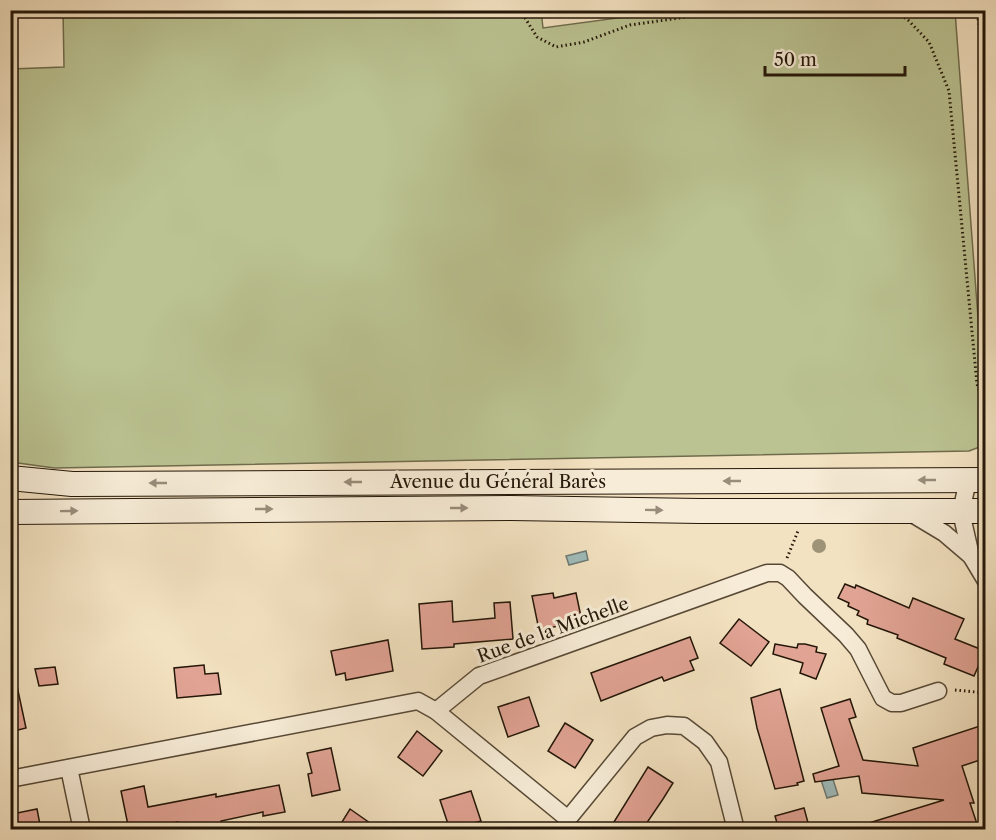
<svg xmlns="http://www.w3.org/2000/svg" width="996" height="840" viewBox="0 0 996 840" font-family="'Libre Caslon Text',serif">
  <rect width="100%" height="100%" fill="#f3e2c1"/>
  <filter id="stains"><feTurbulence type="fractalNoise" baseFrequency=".00333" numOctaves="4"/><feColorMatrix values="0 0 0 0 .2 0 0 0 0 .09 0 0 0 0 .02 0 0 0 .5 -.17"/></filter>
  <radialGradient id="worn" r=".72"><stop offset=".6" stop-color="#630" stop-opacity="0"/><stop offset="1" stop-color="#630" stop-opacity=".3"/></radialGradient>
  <!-- green -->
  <polygon fill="#bbc392" stroke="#6f6c4d" stroke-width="1.5" points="541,10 543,28 677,10 955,11 982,371 985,378 985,445 969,451 54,468 11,462 11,69 64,67 63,11"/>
  <!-- water -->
  <g fill="#9fbcbc" stroke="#6d7a74" stroke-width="1.5">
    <polygon points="586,551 588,560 569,565 566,556"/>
    <polygon points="831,773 838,795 827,798 820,777"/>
  </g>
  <!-- building -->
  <g fill="#e1a394" stroke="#231608" stroke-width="1.5">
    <polygon points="845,584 855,588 856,585 909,608 913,598 964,619 955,639 985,651 974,676 944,664 946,658 897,638 898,635 867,624 868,620 857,615 859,611 848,606 849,603 838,598"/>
    <polygon points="553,593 554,598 576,593 581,617 568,619 568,624 539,630 532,596"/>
    <polygon points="452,601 453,622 495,618 494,603 510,602 513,639 454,644 454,647 422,649 419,604"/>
    <polygon points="739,619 769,642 751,666 720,643"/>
    <polygon points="690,637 698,658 690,661 694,670 664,681 662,677 601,701 591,673"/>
    <polygon points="388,640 393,671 346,680 345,673 336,675 331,651"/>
    <polygon points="775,644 797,648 798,644 805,644 817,647 816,652 826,654 816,679 800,673 803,663 773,654"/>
    <polygon points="204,665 205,674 218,673 221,694 177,698 174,668"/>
    <polygon points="55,667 58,684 39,686 35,669"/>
    <polygon points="10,686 17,686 26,728 10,732"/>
    <polygon points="780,689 804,781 797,783 798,785 775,789 757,728 751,698"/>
    <polygon points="529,697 539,726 508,737 498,707"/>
    <polygon points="850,699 856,717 849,719 863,760 918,766 913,748 986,724 986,758 962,766 974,803 970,803 979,830 941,830 940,826 928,830 860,830 859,826 944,800 862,793 859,776 815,782 813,774 839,766 821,708"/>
    <polygon points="565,723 593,740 575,768 548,751"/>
    <polygon points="417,731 442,751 423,776 398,757"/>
    <polygon points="331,748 340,790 312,796 308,774 312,773 307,753"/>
    <polygon points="648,767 673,783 663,799 642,830 609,830"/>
    <polygon points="279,785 285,812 263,816 263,812 221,821 222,825 201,830 200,825 180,829 178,822 144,830 129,830 121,791 144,786 148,807 216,794 216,797"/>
    <polygon points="471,791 481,821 450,830 440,800"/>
    <polygon points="804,808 810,830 779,830 775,816"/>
    <polygon points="37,809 41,830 16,830 12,814"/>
    <polygon points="350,809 380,830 337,830"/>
  </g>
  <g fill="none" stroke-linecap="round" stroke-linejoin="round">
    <!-- street casing -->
    <g stroke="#574936" stroke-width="19">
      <g id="street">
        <polyline points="968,480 961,512 971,556"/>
        <polyline points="909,512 944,533 971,556 986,581"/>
        <polyline points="436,711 479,676 767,573 780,573 788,578 805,596 846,635 858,649 883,698 892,703 901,703 938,691"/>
        <polyline points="69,768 82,830"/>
        <polyline points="10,779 418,701 436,711 568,819 566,830"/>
        <polyline points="568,819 635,737 651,728 667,725 684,726 705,742 719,762 736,830"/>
      </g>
    </g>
    <!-- secondary casing -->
    <g stroke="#231608" stroke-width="26">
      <g id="secondary">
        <polyline points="10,478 72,484 986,480"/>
        <polyline points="10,512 511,508 700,511 986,511"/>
      </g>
    </g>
    <!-- path -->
    <g stroke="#231608" stroke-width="3" stroke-dasharray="1.5 3" stroke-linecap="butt">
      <polyline points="520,10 537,37 556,47 584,42 630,25 736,10"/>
      <polyline points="893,10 908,20 929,42 949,91 977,384 986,410"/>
      <polyline points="977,10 986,81"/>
      <polyline points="787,558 798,531"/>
      <polyline points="955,690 986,693"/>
    </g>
    <!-- street -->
    <use href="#street" stroke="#f7ecd7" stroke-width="16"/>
    <!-- secondary -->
    <use href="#secondary" stroke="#f7ecd7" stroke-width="24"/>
  </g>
  <!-- trees -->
  <circle fill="#9e9376" cx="819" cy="546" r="7"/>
  <!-- one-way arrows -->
  <defs><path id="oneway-solid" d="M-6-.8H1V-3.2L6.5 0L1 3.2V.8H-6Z" transform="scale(1.5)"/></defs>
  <g fill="#988c7a">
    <use href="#oneway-solid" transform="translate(927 480) rotate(180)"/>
    <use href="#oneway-solid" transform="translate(732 481) rotate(180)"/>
    <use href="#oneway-solid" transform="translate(353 482) rotate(180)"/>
    <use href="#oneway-solid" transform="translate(158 483) rotate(180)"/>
    <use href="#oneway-solid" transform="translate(459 508)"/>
    <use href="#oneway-solid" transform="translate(264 509)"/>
    <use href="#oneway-solid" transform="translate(654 510) rotate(1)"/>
    <use href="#oneway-solid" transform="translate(69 511) rotate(-1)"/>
  </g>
  <g text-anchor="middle" stroke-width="6" stroke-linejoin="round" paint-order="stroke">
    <!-- street labels -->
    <g font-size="18" fill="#231608" stroke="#f7ecd7">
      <text x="498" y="488">Avenue du Général Barès</text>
      <text transform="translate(553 630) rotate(-20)" y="6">Rue de la Michelle</text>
    </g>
  </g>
  <!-- margin -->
  <rect width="996" height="840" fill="none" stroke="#f3e2c1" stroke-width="36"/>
  <rect x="12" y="12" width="972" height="816" fill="none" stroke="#231608" stroke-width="3"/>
  <rect x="18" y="18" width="960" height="804" fill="none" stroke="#231608" stroke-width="1.5"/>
  <!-- scale -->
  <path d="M765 66v9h140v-9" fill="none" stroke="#231608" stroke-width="3"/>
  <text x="774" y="66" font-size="18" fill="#231608" stroke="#f7ecd7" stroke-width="4.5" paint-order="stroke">50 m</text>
  <rect width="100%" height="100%" filter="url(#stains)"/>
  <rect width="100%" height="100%" fill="url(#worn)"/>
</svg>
